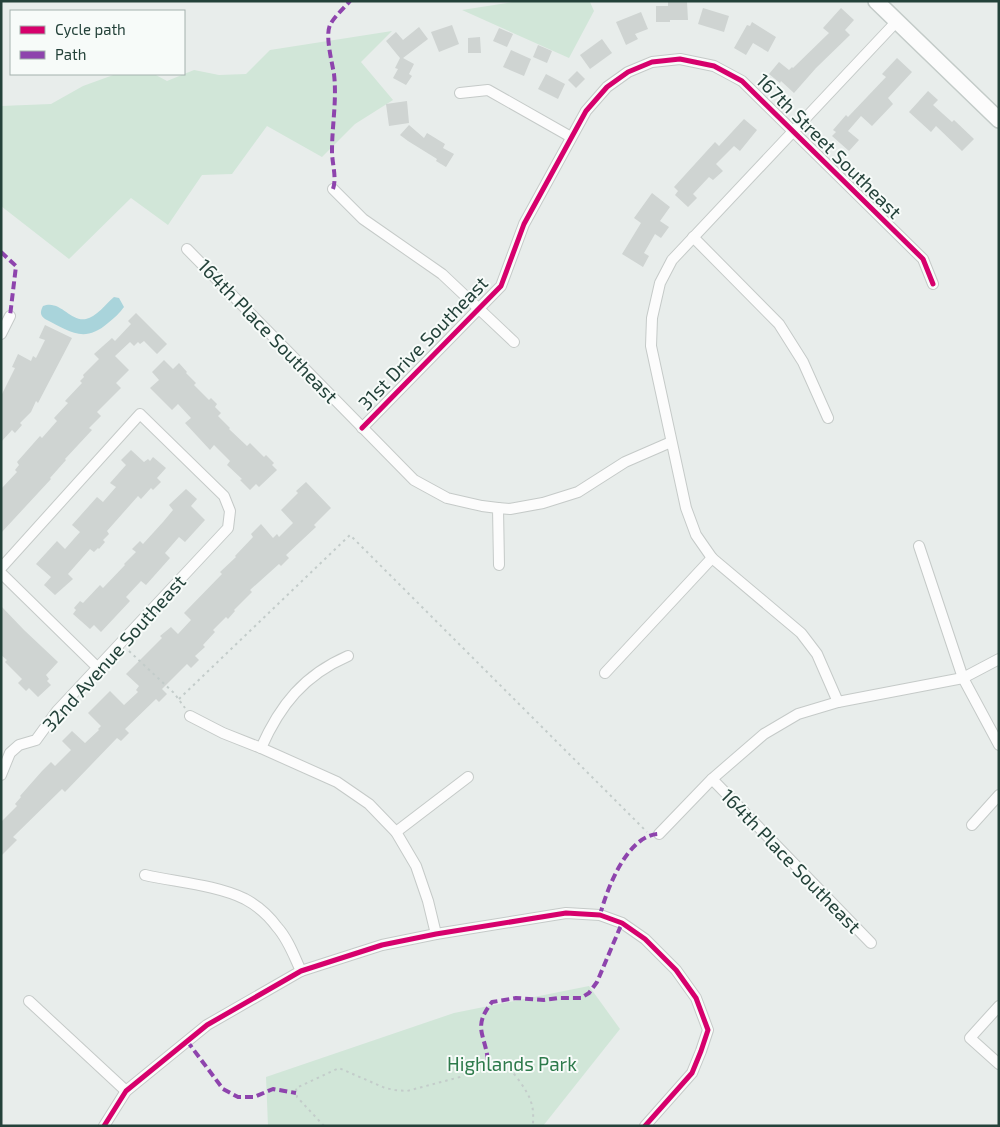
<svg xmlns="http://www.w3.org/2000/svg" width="1000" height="1127" viewBox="0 0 1000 1127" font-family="'Exo 2',sans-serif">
  <rect width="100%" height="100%" fill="#e8edeb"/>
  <!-- green -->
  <g fill="#d1e6d8">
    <polygon points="519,1 591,1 590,2 594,11 569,58 462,10"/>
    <polygon points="392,31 361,62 393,100 355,124 322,157 267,126 232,174 202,175 168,225 131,198 69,259 1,206 1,106 51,104 83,86 116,74 154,74 167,81 194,70 219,75 246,74 270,50"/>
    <polygon points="589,986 620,1029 543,1126 268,1126 266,1077 454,1013"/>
  </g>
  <!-- water -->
  <path fill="#a9d4db" d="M 114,297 L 119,298 L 124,307 C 120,313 114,318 108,323 C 84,344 69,331 45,319 C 40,315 40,312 43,306 C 60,299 70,322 86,319 C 96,317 106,304 114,297 Z"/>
  <!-- building -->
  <g fill="#cfd4d2">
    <polygon points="668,2 687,2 688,20 670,20 670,22 656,22 656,6 668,6"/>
    <polygon points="703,8 729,16 724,32 698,24"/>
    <polygon points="841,8 854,20 845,30 850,35 816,68 794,93 781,81 780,83 769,74 779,62 789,70 792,67 793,68 829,33 823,28"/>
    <polygon points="641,12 648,29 635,34 638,39 626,45 616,22"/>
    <polygon points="752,22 776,37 768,52 753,43 746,55 734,48 747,25 750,26"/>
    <polygon points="452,25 459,44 439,52 431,32"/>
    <polygon points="419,27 428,39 403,58 414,64 409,74 412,76 406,85 393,78 398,69 395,68 400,58 386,41 396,32 403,40"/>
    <polygon points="499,28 513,34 507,47 493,41"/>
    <polygon points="480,37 481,53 468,53 468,38"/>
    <polygon points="602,39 612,53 590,69 580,55"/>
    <polygon points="538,45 552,51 547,63 533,57"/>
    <polygon points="511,50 531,59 524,76 503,67"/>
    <polygon points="897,58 912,72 888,98 893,104 872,126 861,116 848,131 859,140 849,151 832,136 836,132 833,130 846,115 848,117 886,77 882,74"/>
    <polygon points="577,71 585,79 576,88 568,80"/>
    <polygon points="546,74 565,84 558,99 538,89"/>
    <polygon points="928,91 938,100 933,105 952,122 954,120 974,139 962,151 936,126 931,132 909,112"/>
    <polygon points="407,101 409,123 389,126 386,104"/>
    <polygon points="744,119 757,130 740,151 734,146 716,164 723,171 713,180 709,177 693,194 697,198 688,207 675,195 678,191 674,187 715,142 719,146"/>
    <polygon points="409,125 424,138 427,133 445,144 443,148 454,154 446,167 436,161 437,159 408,141 400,135"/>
    <polygon points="652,193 670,207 660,221 669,227 661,238 655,234 644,253 649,256 643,267 622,254 641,223 634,218"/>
    <polygon points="136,313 167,344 157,354 144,341 140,344 138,342 134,346 130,342 115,356 129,370 116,383 121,388 97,412 101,416 89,428 92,430 65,459 66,460 50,478 51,479 1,533 1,489 17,472 15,470 19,465 17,462 40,436 42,438 57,421 54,418 68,403 65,401 82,383 80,381 84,377 83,375 99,359 94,354 112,338 115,341 131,324 128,321"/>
    <polygon points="45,325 72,338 38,403 36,401 31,412 20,423 22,425 15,433 12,430 1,442 1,396 15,368 12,367 18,354 31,361 33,356 36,358 45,340 39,338"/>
    <polygon points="164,360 173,369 179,363 187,372 186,373 196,383 194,385 209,400 211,398 217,404 215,407 221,413 218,416 230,428 229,429 247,446 250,443 264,457 266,455 274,463 272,465 277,470 259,487 256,484 250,490 240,480 242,479 227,465 230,461 214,445 210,450 185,423 191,418 178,404 172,410 150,388 159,380 152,372"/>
    <polygon points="131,450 144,462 148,459 150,461 153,457 166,468 157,478 161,482 153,490 151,488 141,499 138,496 107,531 109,534 103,540 105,542 99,549 98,548 94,552 90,549 68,574 73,579 55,595 44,585 51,577 36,564 57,541 65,549 80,532 72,525 97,497 103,502 116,487 110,483 126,465 121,460"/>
    <polygon points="306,482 331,508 314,525 316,527 286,555 289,558 281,566 279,564 250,590 252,592 234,610 235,611 228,619 226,617 213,630 215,632 203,645 205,647 195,656 199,660 191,668 187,664 162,689 167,694 159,702 156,699 125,729 129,733 121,741 117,738 65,792 62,789 13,837 17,840 1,856 1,822 17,806 15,804 21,797 20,796 42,771 51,762 55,766 71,750 62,741 72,731 85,743 99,730 98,729 101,726 88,713 110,691 124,705 138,692 136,690 139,686 126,674 162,638 160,636 171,627 178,634 191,620 184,613 222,574 220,572 236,557 235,556 253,537 251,534 261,524 273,538 277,534 279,537 293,523 281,510 298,493 296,491"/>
    <polygon points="186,489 197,499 191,506 205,520 185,542 179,537 165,553 170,558 146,585 141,581 126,597 130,601 101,632 94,625 90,629 73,614 76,610 74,608 80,601 83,603 100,585 103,588 125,565 124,564 136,552 132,549 140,541 143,544 163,522 173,510 169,505"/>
    <polygon points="1,606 24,630 58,662 46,675 49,679 47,681 51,685 38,697 29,688 26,691 18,683 22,679 5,662 7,660 1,655"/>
  </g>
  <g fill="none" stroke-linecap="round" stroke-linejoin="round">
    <!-- street casing -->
    <g stroke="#c5cac8" stroke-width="12">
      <g id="street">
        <polyline points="460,93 488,90 571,137"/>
        <polyline points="333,189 363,219 442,274 514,342"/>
        <polyline points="693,237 779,324 803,362 828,418"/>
        <polyline points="187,249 414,480 447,498 482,506 498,508 499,565"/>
        <polyline points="1,334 10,316"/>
        <polyline points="362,428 501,286 524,224 586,111 607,87 628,72 652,62 680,59 714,66 742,81 923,259 933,284"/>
        <polyline points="498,508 510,509 543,503 578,492 625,462 671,442"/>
        <polyline points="919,546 963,678 999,745"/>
        <polyline points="1,568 140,414 224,496 230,511 228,528 57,711 36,740 19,745 10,753 1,775"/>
        <polyline points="1,573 97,667"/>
        <polyline points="605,673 712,558"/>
        <polyline points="838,702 817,654 801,633 712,558 696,535 686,508 651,346 652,318 660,283 672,260 897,21"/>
        <polyline points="190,716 223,733 261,748 337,782 369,804 396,832 416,866 428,901 436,934"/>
        <path d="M 261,748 C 280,705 304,675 348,656"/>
        <polyline points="712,779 871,943"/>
        <polyline points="972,825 999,795"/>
        <polyline points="396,832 468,777"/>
        <polyline points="659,834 712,779 764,734 798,714 838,702 963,678 999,659"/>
        <path d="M 145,875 C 176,882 216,885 245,899 C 258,906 269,916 277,927 C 288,939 294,956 301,971"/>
        <polyline points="29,1001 126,1091"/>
        <polyline points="999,1006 970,1038 999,1064"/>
        <polyline points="104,1126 126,1091 207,1025 301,971 382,945 436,934 566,913 600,915 622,923 645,939 676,970 696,998 708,1030 701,1051 692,1073 645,1126"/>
      </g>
    </g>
    <!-- secondary casing -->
    <g stroke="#c3cbc8" stroke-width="18">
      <polyline id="secondary" points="876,1 999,120"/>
    </g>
    <!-- path -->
    <g stroke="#c3ccca" stroke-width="2" stroke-dasharray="2.5 4" stroke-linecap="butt">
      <polyline points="129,651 174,693 185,708"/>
      <polyline points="179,699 350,535 647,832"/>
      <path d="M 324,1126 L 297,1097 L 296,1088 L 339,1068 L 385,1088 L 395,1090 L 407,1091 L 460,1077 L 488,1061 C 493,1061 499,1062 504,1064 C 512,1069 529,1093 531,1102 C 534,1110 533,1118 533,1126"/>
    </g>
    <!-- street -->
    <use href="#street" stroke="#fcfcfc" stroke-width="10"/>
    <!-- secondary -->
    <use href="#secondary" stroke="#fcfcfc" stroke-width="15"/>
    <!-- quiet -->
    <g stroke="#8e44ad" stroke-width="4" stroke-dasharray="8 4" stroke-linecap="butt">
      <path d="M 333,189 C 337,177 332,164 332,151 C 332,125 337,100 334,74 C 332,62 325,36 330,25 C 334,17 344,8 350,1"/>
      <polyline points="1,252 16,266 10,316"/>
      <path d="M 600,915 C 607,889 627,835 659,834"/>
      <polyline points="187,1041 223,1089 238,1097 254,1097 273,1089 296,1093"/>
      <path d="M 488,1061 C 485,1033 472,1028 492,1002 L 516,998 L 544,1000 L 558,998 L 581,998 L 589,993 L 597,982 L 622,923"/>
    </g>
    <!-- cycleway casing -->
    <g stroke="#f7fbf9" stroke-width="8">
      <g id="cycleway">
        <polyline points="362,428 501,286 524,224 586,111 607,87 628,72 652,62 680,59 714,66 742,81 923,259 933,284"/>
        <polyline points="104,1126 126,1091 207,1025 301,971 382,945 436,934 566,913 600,915 622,923 645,939 676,970 696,998 708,1030 701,1051 692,1073 645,1126"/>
      </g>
    </g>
    <!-- cycleway -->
    <use href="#cycleway" stroke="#d6006c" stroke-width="5"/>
  </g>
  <g text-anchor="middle" stroke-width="4" stroke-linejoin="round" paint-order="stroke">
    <!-- street labels -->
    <g font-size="19" fill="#24423a" stroke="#f7fbf9">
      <text transform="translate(829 146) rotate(45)" y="7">167th Street Southeast</text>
      <text transform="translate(268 331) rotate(46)" y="7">164th Place Southeast</text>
      <text transform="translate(423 343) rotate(-46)" y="7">31st Drive Southeast</text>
      <text transform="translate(114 653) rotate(-48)" y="7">32nd Avenue Southeast</text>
      <text transform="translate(791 861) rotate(46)" y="7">164th Place Southeast</text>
    </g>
    <!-- park labels -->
    <g font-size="19" fill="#2d7a4b" stroke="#f7fbf9">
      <text x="512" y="1071">Highlands Park</text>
    </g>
  </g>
  <!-- border -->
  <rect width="1000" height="1127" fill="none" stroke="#24423a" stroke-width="5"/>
  <!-- legend -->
  <rect x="10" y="10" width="175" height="65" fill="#f7fbf9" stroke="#a3b1ad"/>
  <rect x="20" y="26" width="25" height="8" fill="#d6006c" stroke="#a3b1ad"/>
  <text x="55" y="35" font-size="15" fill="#24423a">Cycle path</text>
  <rect x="20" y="51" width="25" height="8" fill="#8e44ad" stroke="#a3b1ad"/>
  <text x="55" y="60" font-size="15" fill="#24423a">Path</text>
</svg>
